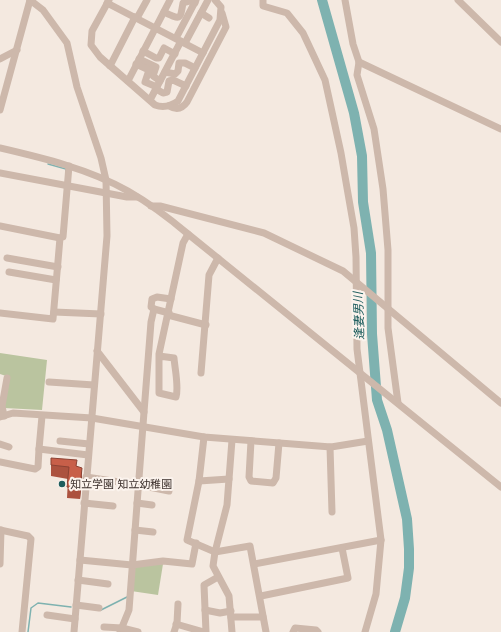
<svg xmlns="http://www.w3.org/2000/svg" width="501" height="632" viewBox="0 0 501 632" font-family="Jost,'Noto Sans JP',sans-serif">
  <rect width="100%" height="100%" fill="#f4e9e0"/>
  <!-- green -->
  <g fill="#bac49f">
    <polygon points="0,353 47,360 42,410 4,408 9,377 0,374"/>
    <polygon points="163,564 158,595 131,591 135,566"/>
  </g>
  <g fill="none" stroke-linecap="round" stroke-linejoin="round">
    <!-- stream -->
    <g stroke="#7eb2b0" stroke-width="1.5">
      <polyline points="48,164 66,169 66,171"/>
      <polyline points="101,610 127,597"/>
      <polyline points="28,632 31,608 38,603 71,607"/>
    </g>
    <!-- river -->
    <polyline stroke="#7eb2b0" stroke-width="10" points="322,0 354,113 362,156 363,202 371,253 372,334 377,400 387,430 407,519 409,549 409,568 405,598 395,632"/>
    <!-- minor -->
    <g stroke="#cdb8ab" stroke-width="7">
      <polyline points="30,0 43,10 67,43 77,87 101,158 106,180 107,236 74,632"/>
      <path d="M 109,0 L 92,31 L 91,45 L 100,57 L 155,105 C 163,108 171,106 178,101 L 220,20 L 221,7 L 215,0"/>
      <polyline points="263,0 263,6 287,13 303,33 311,50 325,80 341,153 347,188 354,228 356,257 357,349 381,540 376,594 365,632"/>
      <polyline points="345,0 353,44 359,62 357,75 374,129 383,189 388,250 388,328 398,403"/>
      <polyline points="458,0 501,42"/>
      <polyline points="107,3 203,53"/>
      <path d="M 164,12 C 181,20 180,20 183,3 L 190,1 L 195,3"/>
      <polyline points="201,13 209,18"/>
      <polyline points="137,18 147,0"/>
      <polyline points="176,38 196,0"/>
      <polyline points="185,43 208,0"/>
      <polyline points="143,51 156,58 159,58 164,48 175,54"/>
      <polyline points="0,59 17,50"/>
      <polyline points="139,59 156,67 153,76 160,81"/>
      <polyline points="359,62 501,129"/>
      <polyline points="136,64 149,70 145,82 157,87"/>
      <polyline points="110,66 135,17"/>
      <polyline points="165,72 175,74 178,71 179,63 185,63 195,68"/>
      <polyline points="128,81 170,0"/>
      <polyline points="156,89 163,93 167,92 169,81 173,80 186,86"/>
      <polyline points="150,100 181,41"/>
      <path d="M 169,106 C 176,110 182,109 187,102 L 226,27 L 222,13"/>
      <polyline points="0,110 30,0"/>
      <path d="M 0,148 C 43,158 89,169 128,191 C 149,203 169,218 188,234 L 501,487"/>
      <polyline points="0,173 127,197 137,197"/>
      <polyline points="151,206 160,206 264,233 343,271 501,403"/>
      <polyline points="0,226 60,238"/>
      <polyline points="7,258 58,267"/>
      <polyline points="9,272 56,280"/>
      <polyline points="54,312 101,314"/>
      <polyline points="0,313 53,319 60,238 63,237 69,166"/>
      <polyline points="169,313 154,309 151,307 152,299 157,297 171,299"/>
      <polyline points="168,315 206,325"/>
      <polyline points="97,351 144,412 129,610 120,632"/>
      <path d="M 159,356 L 174,358 C 175,370 179,387 176,397 L 159,393 L 159,354 L 183,243 L 188,234"/>
      <polyline points="201,373 209,275 218,258"/>
      <polyline points="49,382 94,385"/>
      <polyline points="144,412 151,322 154,309"/>
      <polyline points="4,416 2,406 7,378"/>
      <polyline points="42,416 39,449 88,455"/>
      <polyline points="0,417 13,413 92,418 204,437 331,447 368,441"/>
      <polyline points="204,437 199,481 187,540 215,552 250,546 266,632"/>
      <polyline points="232,440 227,505 215,552 213,566 229,596 232,632"/>
      <polyline points="60,441 89,444"/>
      <polyline points="251,441 249,477 251,481 273,483 276,478 279,443"/>
      <polyline points="0,444 9,447"/>
      <polyline points="330,447 332,512"/>
      <polyline points="0,462 35,469 38,467 39,449"/>
      <polyline points="86,477 139,485 169,491"/>
      <polyline points="199,481 229,479"/>
      <polyline points="84,503 113,506"/>
      <polyline points="137,503 152,505"/>
      <polyline points="0,530 28,536 31,539 22,632"/>
      <polyline points="135,530 153,532"/>
      <polyline points="80,560 132,565 163,561 192,564 196,543"/>
      <polyline points="0,564 1,530"/>
      <polyline points="254,564 381,540"/>
      <polyline points="78,580 108,584"/>
      <polyline points="261,596 348,578 342,548"/>
      <polyline points="76,605 99,608"/>
      <polyline points="205,610 220,613 231,611"/>
      <polyline points="47,615 75,619"/>
      <polyline points="231,617 263,617"/>
      <polyline points="176,624 204,632"/>
      <polyline points="104,627 122,628 138,632"/>
      <polyline points="174,632 177,623 178,604"/>
      <polyline points="206,632 204,585 218,577"/>
      <polyline points="293,632 295,628 316,630 318,632"/>
    </g>
  </g>
  <!-- wall -->
  <polygon fill="#ac523f" points="51,465 77,466 82,479 80,499 67,498 68,479 51,476"/>
  <!-- shaded-wall -->
  <polygon fill="#8c4233" points="82,468 82,479 80,499 80,488"/>
  <!-- building -->
  <polygon fill="#c85f49" stroke="#8c4233" points="51,458 77,460 76,466 82,468 80,488 67,487 69,467 51,465"/>
  <!-- markers -->
  <circle fill="#1e5d5d" stroke="#fbf3ed" stroke-width="1.5" cx="62" cy="484" r="4"/>
  <g text-anchor="middle" stroke-width="4" stroke-linejoin="round" paint-order="stroke">
    <!-- poi labels -->
    <g font-size="11" fill="#3a2e2a" stroke="#fbf3ed" text-anchor="start">
      <text x="70" y="488">知立学園 知立幼稚園</text>
    </g>
    <!-- water labels -->
    <g font-size="12" font-style="italic" fill="#1e5d5d" stroke="#fbf3ed">
      <text transform="translate(359 316) rotate(-92)" y="4">逢妻男川</text>
    </g>
  </g>
</svg>
